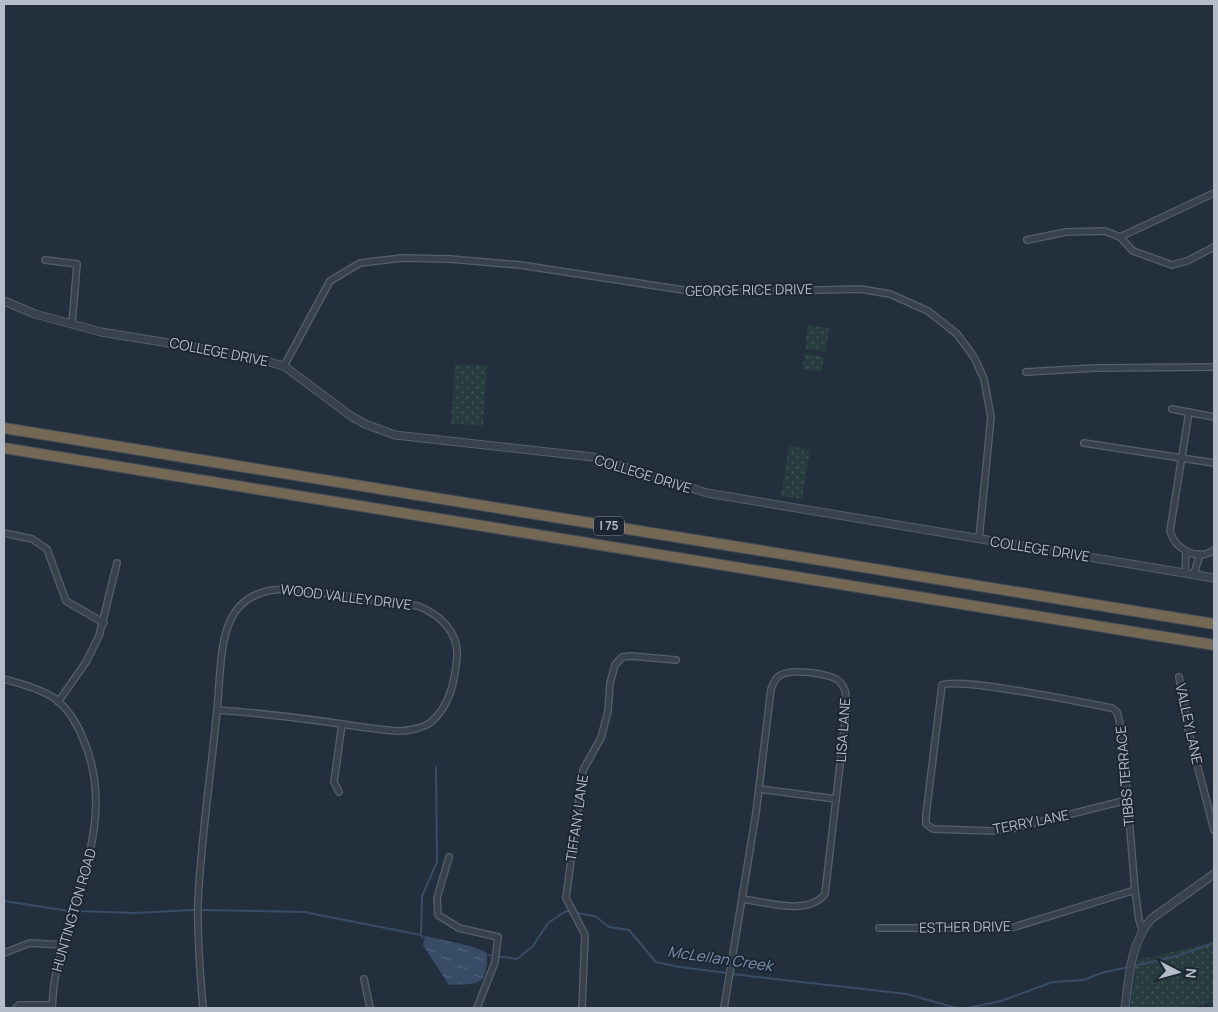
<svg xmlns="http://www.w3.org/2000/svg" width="1218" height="1012" viewBox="0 0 1218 1012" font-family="Manrope,sans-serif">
  <defs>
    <pattern id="green-dots" width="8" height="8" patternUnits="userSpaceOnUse" patternTransform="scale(1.25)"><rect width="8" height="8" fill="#263c3f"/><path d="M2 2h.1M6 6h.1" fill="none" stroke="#435659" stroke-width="1.8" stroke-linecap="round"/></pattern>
    <pattern id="water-ripples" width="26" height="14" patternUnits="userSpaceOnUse" patternTransform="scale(1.25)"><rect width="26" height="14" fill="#394c67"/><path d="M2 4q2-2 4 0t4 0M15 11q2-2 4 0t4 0" fill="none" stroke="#53647b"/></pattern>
  </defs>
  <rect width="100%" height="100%" fill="#242f3e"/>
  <!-- green -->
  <g fill="url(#green-dots)">
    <polygon points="808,325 829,328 826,352 805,349"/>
    <polygon points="805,354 824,357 821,372 802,369"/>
    <polygon points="455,364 487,366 483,426 451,424"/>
    <polygon points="789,446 810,450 802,499 781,496"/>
    <polygon points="1214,942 1214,1002 1190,1008 1130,1008 1137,960"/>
  </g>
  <!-- water -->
  <path fill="url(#water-ripples)" d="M 425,936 L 470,946 L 486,952 C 488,958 487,963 486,969 C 483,989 465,983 449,985 L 423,945 Z"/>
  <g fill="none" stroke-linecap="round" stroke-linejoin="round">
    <!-- stream -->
    <g stroke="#394c67" stroke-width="2">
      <polyline points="4,901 69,911"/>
      <polyline points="203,910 304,912 421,935 423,938"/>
      <polyline points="78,911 135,913 193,910"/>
      <polyline points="576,913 595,916 609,927 629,930 656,962 680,967 727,973"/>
      <polyline points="421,934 422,896 437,862 436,767"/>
      <polyline points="488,955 517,959 533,946 548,923 566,911 572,912"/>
      <polyline points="1134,966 1177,956 1214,943"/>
      <polyline points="732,974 907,994 956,1008"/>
      <polyline points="968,1008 1001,1001 1053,982 1084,980 1101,973 1129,967"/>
    </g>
    <!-- minor casing -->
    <g stroke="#565f6c" stroke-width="8">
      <g id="minor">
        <polyline points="1120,237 1214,193"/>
        <polyline points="1027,240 1066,232 1105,231 1120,237 1133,251 1172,265 1187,261 1214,247"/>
        <polyline points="45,260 77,264 72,324"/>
        <polyline points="284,366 330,281 360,263 402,258 450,259 520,265 703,293 860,289 890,294 928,311 957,334 974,357 984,379 991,417 979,539"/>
        <polyline points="1026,372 1095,368 1214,367"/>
        <polyline points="1172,409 1214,417"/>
        <path d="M 1189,412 L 1170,531 C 1175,549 1197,562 1214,550"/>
        <polyline points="1084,443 1214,463"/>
        <polyline points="4,533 32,539 47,549 66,601 104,623"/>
        <polyline points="1185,573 1186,551"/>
        <polyline points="1194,574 1200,554"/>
        <polyline points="1179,677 1188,729 1214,830"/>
        <path d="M 4,679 C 21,684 42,689 57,700 C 69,710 79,727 84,741 C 118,822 70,899 55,978 C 53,988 53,998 52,1008"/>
        <polyline points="58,702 86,662 99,636 117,563"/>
        <polyline points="759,789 836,799"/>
        <polyline points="339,792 334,782 342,724"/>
        <path d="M 1127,800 L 1015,828 L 993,831 L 933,829 L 926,824 L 926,815 L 942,685 C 961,677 1084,703 1112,708 L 1117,712 L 1122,732 L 1135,890 L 1139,920 L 1142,929"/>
        <polyline points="449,857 437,898 438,915 459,928 498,937 495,962 477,1008"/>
        <polyline points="879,928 1011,928 1135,890"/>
        <polyline points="4,953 30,943 64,945"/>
        <polyline points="364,979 370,1008"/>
        <polyline points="16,1008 19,1005 52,1005"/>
        <path d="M 203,1008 C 200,973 197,937 198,902 C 201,838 211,774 217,710 C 220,684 219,640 232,617 C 245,593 269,588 293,589 L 418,606 C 439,614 459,632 457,657 C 455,680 450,706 431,722 C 424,728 408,731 399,731 C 380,730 361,727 342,724 C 301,718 259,713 217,710"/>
        <polyline points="582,1008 585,935 566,898 583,770 601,738 608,711 610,683 615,665 622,657 631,656 676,660"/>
        <path d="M 724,1008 L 756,813 L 771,689 C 773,684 775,679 779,676 C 790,668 831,673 840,682 C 846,688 846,696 847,704 L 825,894 C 808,916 766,902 742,899"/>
      </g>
    </g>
    <!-- tertiary casing -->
    <g stroke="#565f6c" stroke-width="9">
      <g id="tertiary">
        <polyline points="4,301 35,314 101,332 242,355 284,366 351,416 365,424 395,435 593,457 707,493 1214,578"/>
        <path d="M 1125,1008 C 1129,977 1130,945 1151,919 L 1214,874"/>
      </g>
    </g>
    <!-- motorway casing -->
    <g stroke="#434c59" stroke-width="12">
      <g id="motorway">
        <polyline points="4,428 1214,624"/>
        <polyline points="4,448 1214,645"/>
      </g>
    </g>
    <!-- minor -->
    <use href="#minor" stroke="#38414e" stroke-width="5.5"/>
    <!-- tertiary -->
    <use href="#tertiary" stroke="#38414e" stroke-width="7"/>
    <!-- motorway -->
    <use href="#motorway" stroke="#746855" stroke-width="10"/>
  </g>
  <g text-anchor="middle" stroke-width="4" stroke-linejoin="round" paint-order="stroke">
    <!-- shield labels -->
    <rect fill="#1d2633" stroke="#878f9c" stroke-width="1" x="594" y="516.5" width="30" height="19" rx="4"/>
    <g font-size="12" font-weight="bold" fill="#b4bcc9">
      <text x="609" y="530">I 75</text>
    </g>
    <!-- street labels -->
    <g font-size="14" fill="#b4bcc9" stroke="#1d2633">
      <text transform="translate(749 290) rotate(-1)" y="5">GEORGE RICE DRIVE</text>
      <text transform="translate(219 352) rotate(11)" y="5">COLLEGE DRIVE</text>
      <text transform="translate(643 474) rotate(17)" y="5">COLLEGE DRIVE</text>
      <text transform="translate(1040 549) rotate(9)" y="5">COLLEGE DRIVE</text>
      <text transform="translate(346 597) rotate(7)" y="5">WOOD VALLEY DRIVE</text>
      <text transform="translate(1189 724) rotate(78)" y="5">VALLEY LANE</text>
      <text transform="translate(843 730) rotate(-86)" y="5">LISA LANE</text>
      <text transform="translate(1125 776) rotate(-95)" y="5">TIBBS TERRACE</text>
      <text transform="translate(577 818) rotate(-82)" y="5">TIFFANY LANE</text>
      <text transform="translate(1031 822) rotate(-11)" y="5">TERRY LANE</text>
      <text transform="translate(74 910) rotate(-74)" y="5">HUNTINGTON ROAD</text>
      <text transform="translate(965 927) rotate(-1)" y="5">ESTHER DRIVE</text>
    </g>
    <!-- water labels -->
    <g font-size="15" font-style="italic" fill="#7c92b1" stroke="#1d2633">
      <text transform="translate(720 959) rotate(8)" y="5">McLellan Creek</text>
    </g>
  </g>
  <!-- border -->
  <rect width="1218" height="1012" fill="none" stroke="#b4bcc9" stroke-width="10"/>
  <!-- north arrow -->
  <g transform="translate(1178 972) rotate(96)" stroke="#1d2633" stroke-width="4" paint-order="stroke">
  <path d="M0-4L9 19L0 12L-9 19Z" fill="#b4bcc9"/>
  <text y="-8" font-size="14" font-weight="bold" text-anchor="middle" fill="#b4bcc9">N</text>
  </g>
</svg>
